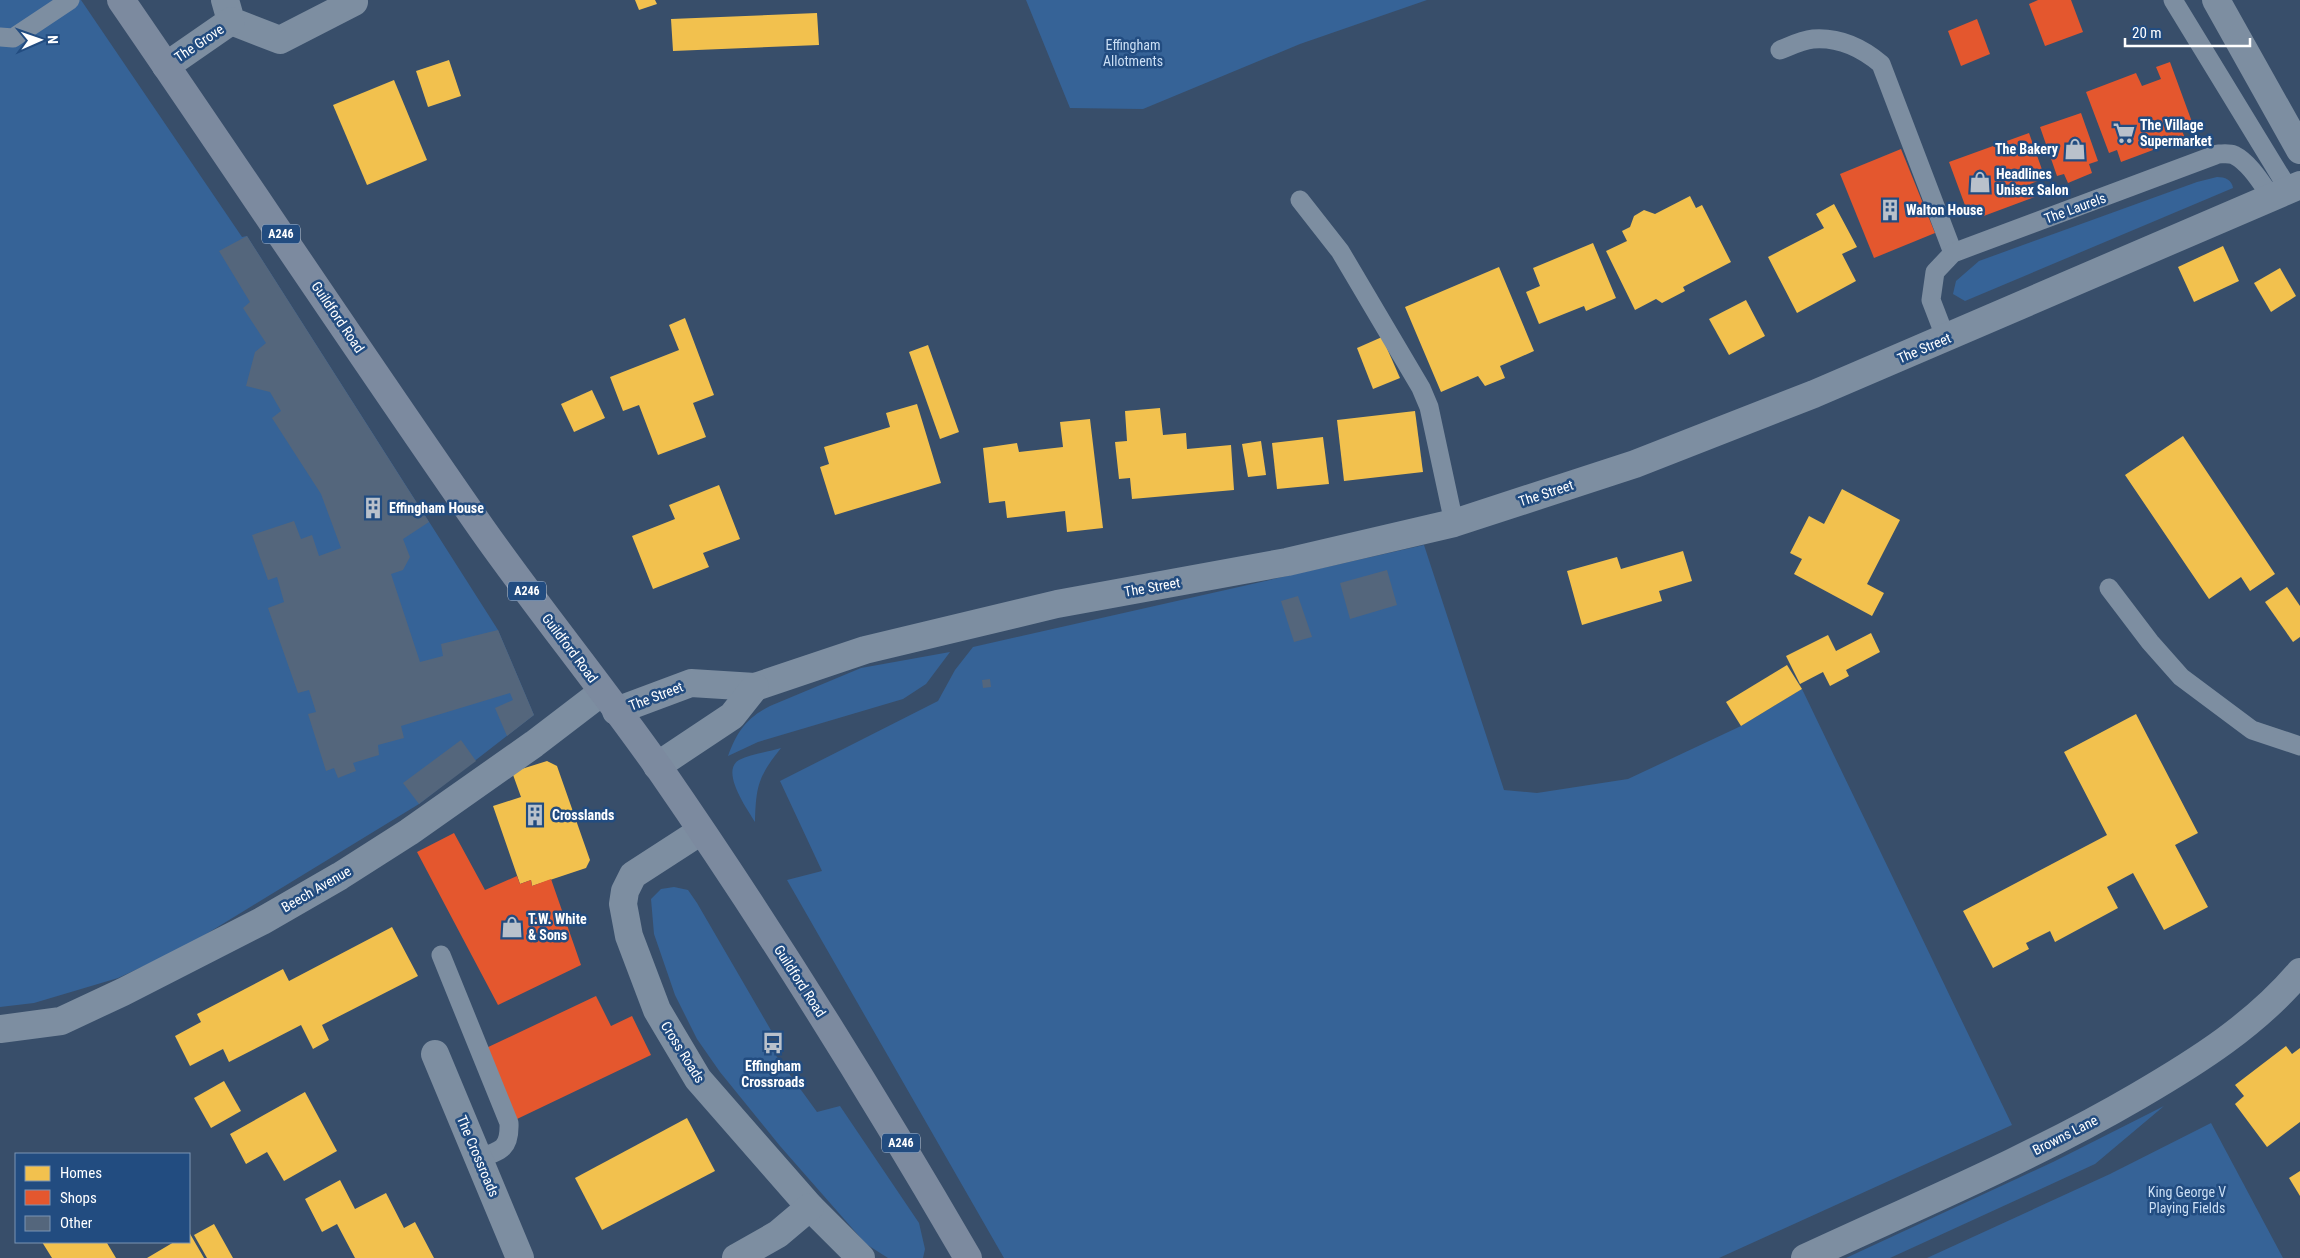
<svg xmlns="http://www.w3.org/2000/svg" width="2300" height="1258" viewBox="0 0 2300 1258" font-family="'Roboto Condensed',sans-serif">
  <rect width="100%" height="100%" fill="#384e6a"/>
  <!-- green -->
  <g fill="#366397">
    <polygon points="0,0 81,0 242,237 247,236 498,630 534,715 419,804 185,947 118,978 34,1003 0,1007"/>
    <polygon points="1026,0 1427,0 1300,44 1143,109 1070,108"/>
    <path d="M 2217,177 C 2225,177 2232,180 2233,188 L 1965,301 L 1953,294 L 1956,281 L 1979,261 L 2197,182 Z"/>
    <polygon points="1424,545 1504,790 1537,793 1628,779 1741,726 1802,689 2012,1125 1719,1258 1004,1258 787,880 822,871 780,781 938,701 955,670 973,647"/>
    <path d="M 950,652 L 926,684 L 903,699 L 758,742 L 728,756 C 737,732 746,718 770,706 L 861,668 Z"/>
    <path d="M 781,748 C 758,777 756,786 755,822 C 747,809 720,771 739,760 C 751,754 768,752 781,748 Z"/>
    <polygon points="674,887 688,890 697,903 772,1032 764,1039 817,1112 840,1106 919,1223 925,1249 923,1258 888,1258 866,1244 780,1146 720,1072 697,1039 675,995 654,934 651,899 661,889"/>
    <polygon points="2164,1106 2095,1164 1890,1258 1846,1258 2053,1162"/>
    <polygon points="2211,1123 2283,1258 1927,1258 2110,1174"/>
  </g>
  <!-- homes -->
  <g fill="#f2c14e">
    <polygon points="635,0 655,0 657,4 639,10"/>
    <polygon points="817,13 819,45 673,51 671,19"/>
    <polygon points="449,60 461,96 428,107 416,71"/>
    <polygon points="394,80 427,160 367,185 333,105"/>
    <polygon points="1690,196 1696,208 1702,205 1731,262 1683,287 1685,291 1662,303 1656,299 1635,310 1606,251 1627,241 1622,231 1630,227 1634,216 1644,210 1655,214"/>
    <polygon points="1834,204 1857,247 1842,254 1856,281 1797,313 1768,257 1824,228 1816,214"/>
    <polygon points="1593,243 1616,298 1586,311 1584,306 1539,324 1526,292 1540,286 1533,268"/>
    <polygon points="2223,246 2239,281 2194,302 2178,267"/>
    <polygon points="1499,267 1534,351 1500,366 1505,378 1485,386 1478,376 1441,392 1405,307"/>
    <polygon points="2280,268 2296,296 2271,312 2254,283"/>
    <polygon points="1746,300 1765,336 1729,355 1709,319"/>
    <polygon points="685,318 714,395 693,403 706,437 658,455 639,405 623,411 610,377 679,350 669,325"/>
    <polygon points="1382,337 1400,378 1373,389 1357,348"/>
    <polygon points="928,345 959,432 940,439 909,352"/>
    <polygon points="592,390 605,418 574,432 561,404"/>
    <polygon points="917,404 941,483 835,515 820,467 829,464 824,447 890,427 886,413"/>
    <polygon points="1160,408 1163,435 1186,433 1187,449 1231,445 1234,490 1132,499 1130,478 1119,479 1115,442 1127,441 1125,411"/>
    <polygon points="1415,411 1423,472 1344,481 1337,420"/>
    <polygon points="1090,419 1103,528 1067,532 1065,511 1007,518 1005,501 989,503 983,448 1017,443 1019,452 1063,447 1060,422"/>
    <polygon points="2183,436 2275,574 2250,591 2241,577 2209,599 2125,475"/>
    <polygon points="1323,437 1329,484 1277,489 1272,443"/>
    <polygon points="1261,441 1266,475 1248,477 1242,444"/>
    <polygon points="719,485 740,539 703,553 709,567 653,589 632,536 675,519 669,505"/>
    <polygon points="1842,489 1900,520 1867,584 1884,593 1872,616 1794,574 1802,559 1790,553 1809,516 1824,524"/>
    <polygon points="1683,551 1692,581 1659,591 1662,601 1582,625 1567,571 1617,557 1621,569"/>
    <polygon points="2287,587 2300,606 2300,637 2293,642 2265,602"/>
    <polygon points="1871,633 1880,652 1846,670 1849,676 1830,686 1823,672 1800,684 1786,656 1828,635 1836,651"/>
    <polygon points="1787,665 1802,689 1741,726 1726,702"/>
    <polygon points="2136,714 2198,833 2175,845 2208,907 2164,930 2133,873 2107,887 2118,908 2055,942 2050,931 2026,943 2029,949 1993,968 1963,911 2107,835 2064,752"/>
    <polygon points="547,761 557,766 590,860 586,868 532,886 531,880 520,884 493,806 521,797 512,772"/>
    <polygon points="392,927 418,976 322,1025 329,1040 313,1049 301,1025 229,1062 223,1049 190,1066 175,1036 201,1022 197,1014 283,969 289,981"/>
    <polygon points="2286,1046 2292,1054 2300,1048 2300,1122 2267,1147 2235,1104 2244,1096 2235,1085"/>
    <polygon points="224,1081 241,1111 211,1128 194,1098"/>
    <polygon points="305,1092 337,1151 284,1181 267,1152 246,1164 230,1134"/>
    <polygon points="687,1118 715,1171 602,1230 575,1178"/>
    <polygon points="2300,1171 2300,1196 2289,1178"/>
    <polygon points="340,1180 355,1209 386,1193 404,1228 415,1222 434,1258 355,1258 337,1224 322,1232 305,1199"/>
    <polygon points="214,1224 233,1258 207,1258 194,1235"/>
    <polygon points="189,1232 204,1258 147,1258 174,1242 189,1242"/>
    <polygon points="42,1242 110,1242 107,1243 116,1258 52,1258"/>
  </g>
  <!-- shops -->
  <g fill="#e4572e">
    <polygon points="2038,0 2071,0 2083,32 2045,46 2029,4"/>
    <polygon points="1977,19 1990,54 1961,66 1948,31"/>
    <polygon points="2170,62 2192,122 2180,126 2185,138 2121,162 2117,150 2109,153 2086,92 2136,73 2142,86 2161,79 2156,67"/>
    <polygon points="2081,113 2098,161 2089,164 2092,173 2068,183 2064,174 2057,176 2040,127"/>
    <polygon points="2029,133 2045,178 2030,184 2035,197 1981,217 1977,205 1966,208 1949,162"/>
    <polygon points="1901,149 1935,233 1874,258 1840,174"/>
    <polygon points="454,833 485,890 517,876 520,884 531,880 532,886 551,879 581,965 498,1005 417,852"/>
    <polygon points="596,996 611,1026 632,1016 651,1055 517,1119 484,1049"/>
  </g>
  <!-- building -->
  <g fill="#54667c">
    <polygon points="247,236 429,522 403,539 410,557 403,570 391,574 420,662 443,656 441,644 498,630 534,715 507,736 495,708 513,700 510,693 401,726 404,738 378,745 379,755 353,763 356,771 338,778 334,768 326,771 308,714 316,712 309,690 298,693 268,608 284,602 277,577 268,580 252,535 294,521 301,539 312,535 319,556 341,548 321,494 272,418 281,411 270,392 246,386 255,352 266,343 243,308 250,302 219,251"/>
    <polygon points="1387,570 1397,605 1350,619 1340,583"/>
    <polygon points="1298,596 1312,637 1294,642 1281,601"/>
    <polygon points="990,679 991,687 983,688 982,680"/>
    <polygon points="461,740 476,761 419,804 403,783"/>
  </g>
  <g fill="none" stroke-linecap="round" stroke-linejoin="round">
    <!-- service -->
    <g stroke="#7d8ea1" stroke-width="19">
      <polyline points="2173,0 2289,190"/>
      <polyline points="0,37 13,38 70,0"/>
      <path d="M 1780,50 C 1790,46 1802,40 1813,39 C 1839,37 1862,48 1881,64 L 1953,253"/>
      <polyline points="1300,200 1340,251 1421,388 1429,407 1454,523"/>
      <path d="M 1946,339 L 1931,300 L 1935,272 L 1953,253 L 2218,154 C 2223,154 2229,153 2234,155 C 2250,163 2262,184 2272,198"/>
      <polyline points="2109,588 2150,642 2181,677 2252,730 2300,746"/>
      <path d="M 441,955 L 509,1123 C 510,1149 501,1151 478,1158"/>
    </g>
    <!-- minor -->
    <g stroke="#7d8ea1" stroke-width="28">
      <polyline points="225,0 231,21 280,40 354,2"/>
      <polyline points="2216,0 2300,150"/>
      <polyline points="166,66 231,21"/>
      <polyline points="701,831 633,875 625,891 623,904 629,936 657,1010 698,1079 810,1207 861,1258"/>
      <polyline points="435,1054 520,1258"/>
      <polyline points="736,1258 778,1234 810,1207"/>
      <path d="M 1805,1258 C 1917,1206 2032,1158 2138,1096 C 2198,1061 2255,1025 2300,972"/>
    </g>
    <!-- tertiary -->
    <g stroke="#7d8ea1" stroke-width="28">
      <polyline points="616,711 691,683 755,687 865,650 1057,604 1287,562 1454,523 1635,464 1814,394 2300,185"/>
      <polyline points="657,766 732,716 755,687"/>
      <polyline points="0,1029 61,1021 123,992 262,921 340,876 409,832 534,744 602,692"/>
    </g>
    <!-- primary -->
    <path stroke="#7c8a9f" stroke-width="28" d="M 121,0 C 242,176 360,354 482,529 C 539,610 602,687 659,768 C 769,927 871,1091 968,1258"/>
  </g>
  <!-- icons -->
  <defs>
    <g id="supermarket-bare" transform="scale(1.725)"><path d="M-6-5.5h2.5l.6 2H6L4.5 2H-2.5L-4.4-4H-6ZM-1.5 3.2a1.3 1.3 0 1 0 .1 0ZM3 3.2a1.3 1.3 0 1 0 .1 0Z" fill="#b9c1cb" stroke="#224c80" stroke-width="2.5" paint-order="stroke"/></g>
    <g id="shop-bare" transform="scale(1.725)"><path d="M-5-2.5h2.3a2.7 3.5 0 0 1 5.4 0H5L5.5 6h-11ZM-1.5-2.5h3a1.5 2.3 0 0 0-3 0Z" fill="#b9c1cb" stroke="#224c80" stroke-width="2.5" paint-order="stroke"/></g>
    <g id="building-bare" transform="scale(1.725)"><path d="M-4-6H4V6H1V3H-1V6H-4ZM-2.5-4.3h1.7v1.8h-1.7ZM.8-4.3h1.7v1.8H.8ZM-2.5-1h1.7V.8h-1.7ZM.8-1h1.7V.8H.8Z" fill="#b9c1cb" stroke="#224c80" stroke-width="2.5" paint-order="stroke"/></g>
    <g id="bus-bare" transform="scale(1.725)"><path d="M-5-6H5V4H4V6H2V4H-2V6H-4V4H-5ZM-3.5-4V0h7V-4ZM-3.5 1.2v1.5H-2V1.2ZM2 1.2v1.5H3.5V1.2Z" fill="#b9c1cb" stroke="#224c80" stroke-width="2.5" paint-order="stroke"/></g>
  </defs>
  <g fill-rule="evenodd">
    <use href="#supermarket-bare" x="2124" y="133"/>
    <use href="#shop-bare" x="2075" y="149"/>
    <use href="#shop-bare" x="1980" y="182"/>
    <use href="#building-bare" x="1890" y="210"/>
    <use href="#building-bare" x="373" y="508"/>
    <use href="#building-bare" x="535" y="815"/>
    <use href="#shop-bare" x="512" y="927"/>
    <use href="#bus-bare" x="773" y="1043"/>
  </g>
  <g text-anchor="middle" stroke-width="5" stroke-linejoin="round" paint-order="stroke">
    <!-- shield labels -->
    <g fill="#224c80" stroke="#bdc9d9" stroke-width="1">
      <rect x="262" y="224.5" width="38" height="19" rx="4"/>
      <rect x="508" y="581.5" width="38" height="19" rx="4"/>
      <rect x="882" y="1133.5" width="38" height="19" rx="4"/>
    </g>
    <g font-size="12" font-weight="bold" fill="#fff">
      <text x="281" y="238">A246</text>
      <text x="527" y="595">A246</text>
      <text x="901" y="1147">A246</text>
    </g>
    <!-- street labels -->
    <g font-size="14" fill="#fff" stroke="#224c80">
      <text transform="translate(199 43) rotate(-34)" y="5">The Grove</text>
      <text transform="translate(2075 208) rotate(-20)" y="5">The Laurels</text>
      <text transform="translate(338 317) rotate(56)" y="5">Guildford Road</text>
      <text transform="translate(1924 348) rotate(-23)" y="5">The Street</text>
      <text transform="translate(1546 493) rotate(-18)" y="5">The Street</text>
      <text transform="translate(1152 587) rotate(-10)" y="5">The Street</text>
      <text transform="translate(570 648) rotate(53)" y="5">Guildford Road</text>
      <text transform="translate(656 696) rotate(-21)" y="5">The Street</text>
      <text transform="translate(316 889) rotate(-30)" y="5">Beech Avenue</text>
      <text transform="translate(800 981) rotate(57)" y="5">Guildford Road</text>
      <text transform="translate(683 1052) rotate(58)" y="5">Cross Roads</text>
      <text transform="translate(2065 1135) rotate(-27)" y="5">Browns Lane</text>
      <text transform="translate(478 1156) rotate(67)" y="5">The Crossroads</text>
    </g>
    <!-- park labels -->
    <g font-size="14" fill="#cbdff5" stroke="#224c80">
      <text x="1133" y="50">Effingham<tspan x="1133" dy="16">Allotments</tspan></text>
      <text x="2187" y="1197">King George V<tspan x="2187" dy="16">Playing Fields</tspan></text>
    </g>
    <!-- poi labels -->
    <g font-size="14" font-weight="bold" fill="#fff" stroke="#224c80" text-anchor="start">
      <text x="2140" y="130">The Village<tspan x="2140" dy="16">Supermarket</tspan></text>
      <text x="2058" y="154" text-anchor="end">The Bakery</text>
      <text x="1996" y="179">Headlines<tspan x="1996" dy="16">Unisex Salon</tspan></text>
      <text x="1906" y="215">Walton House</text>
      <text x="389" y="513">Effingham House</text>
      <text x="552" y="820">Crosslands</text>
      <text x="528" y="924">T.W. White<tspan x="528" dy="16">&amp; Sons</tspan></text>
      <text x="773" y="1071" text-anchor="middle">Effingham<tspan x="773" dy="16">Crossroads</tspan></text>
    </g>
  </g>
  <!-- legend -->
  <rect x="15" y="1153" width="175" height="90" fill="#224c80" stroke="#7a94b3"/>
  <rect x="25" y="1166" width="25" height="15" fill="#f2c14e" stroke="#7a94b3"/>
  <text x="60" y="1178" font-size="15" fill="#ffffff">Homes</text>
  <rect x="25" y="1190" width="25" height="15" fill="#e4572e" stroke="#7a94b3"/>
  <text x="60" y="1203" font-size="15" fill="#ffffff">Shops</text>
  <rect x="25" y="1216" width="25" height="15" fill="#54667c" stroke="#7a94b3"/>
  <text x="60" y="1228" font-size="15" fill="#ffffff">Other</text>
  <!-- north arrow -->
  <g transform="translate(40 40) rotate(88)" stroke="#224c80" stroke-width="4" paint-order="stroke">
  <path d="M0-4L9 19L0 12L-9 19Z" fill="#ffffff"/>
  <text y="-8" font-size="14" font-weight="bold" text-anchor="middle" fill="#ffffff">N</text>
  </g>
  <!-- scale -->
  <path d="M2125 38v8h125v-8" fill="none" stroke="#ffffff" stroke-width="2.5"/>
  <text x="2132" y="38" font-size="15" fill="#ffffff" stroke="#224c80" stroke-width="4" paint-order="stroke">20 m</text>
</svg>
